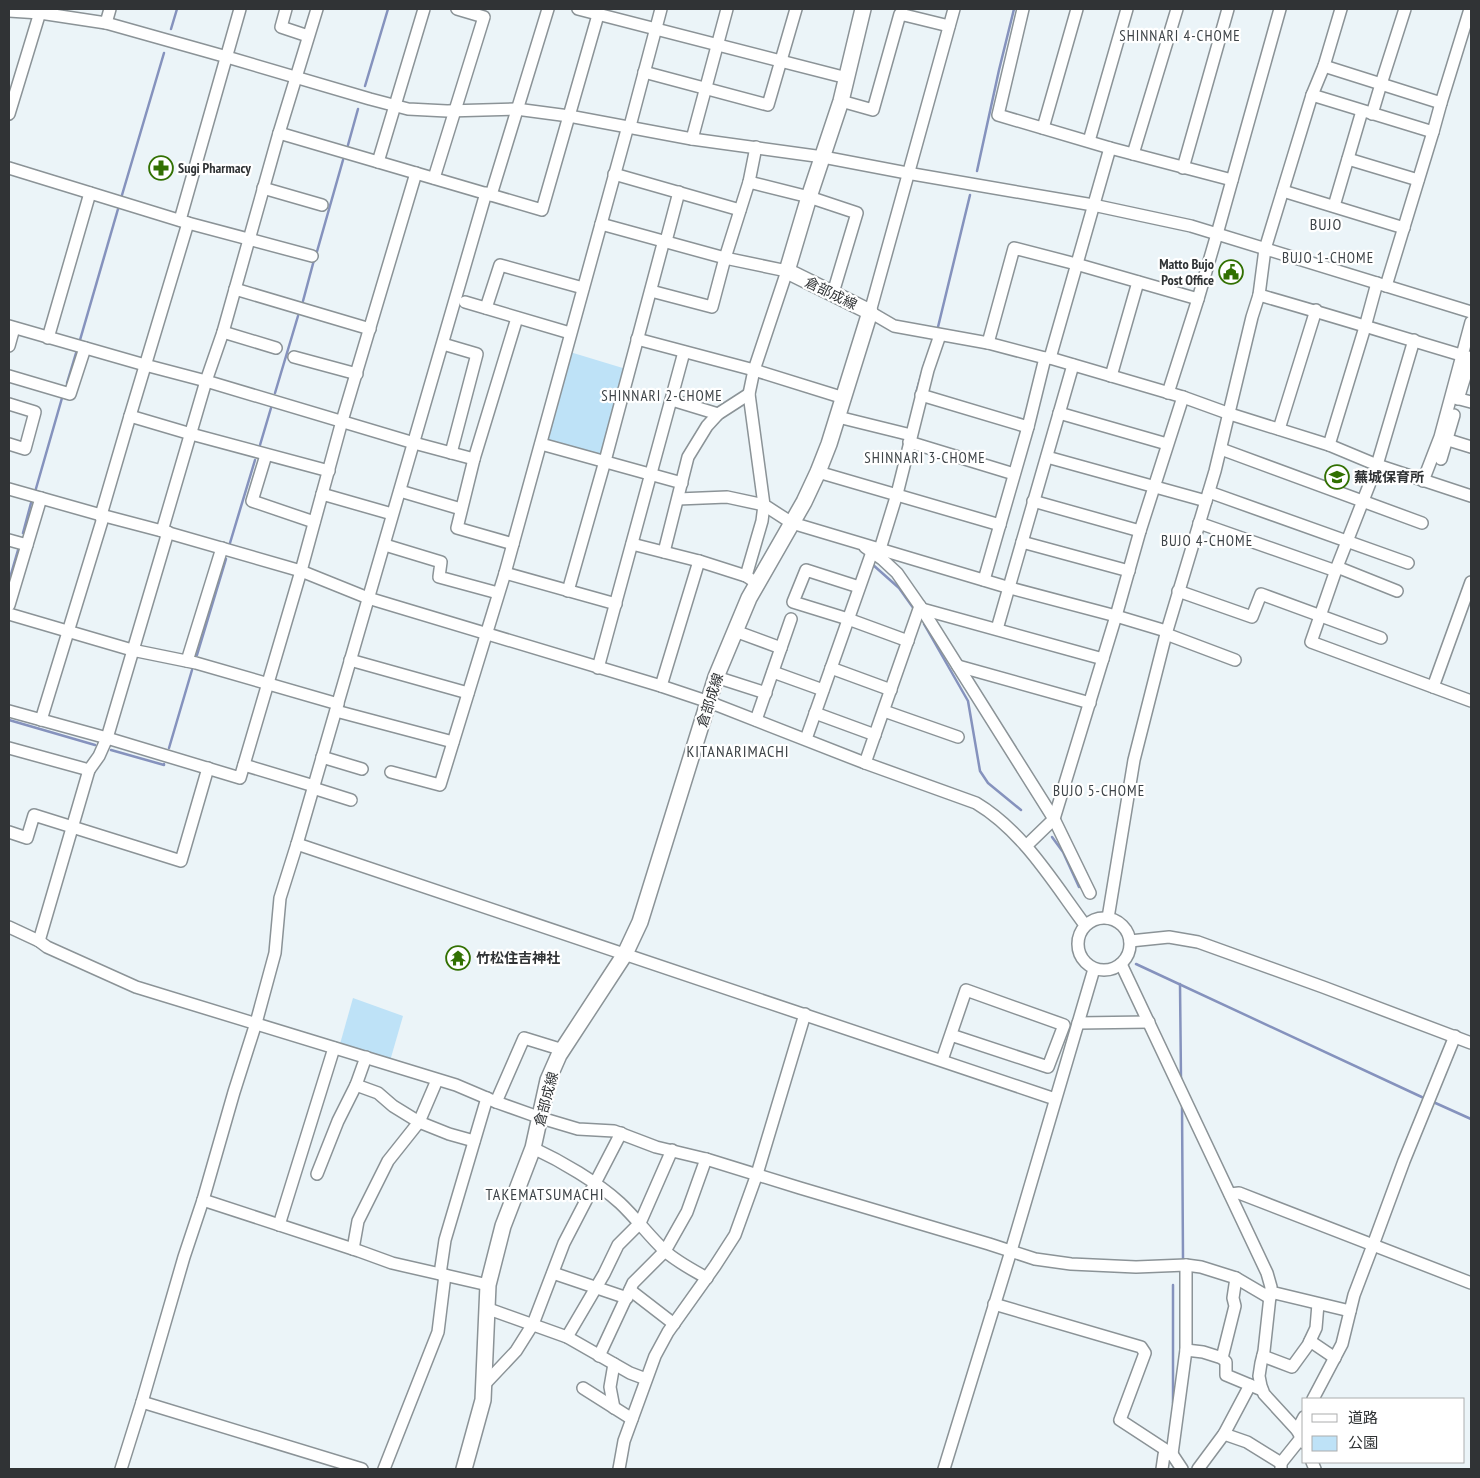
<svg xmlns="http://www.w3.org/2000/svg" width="1480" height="1478" viewBox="0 0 1480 1478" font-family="'PT Sans Narrow','Noto Sans JP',sans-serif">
  <rect width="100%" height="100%" fill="#ebf4f8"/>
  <!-- green -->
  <g fill="#bee2f7">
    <polygon points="570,352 626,369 602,455 547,440"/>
    <polygon points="353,998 403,1016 390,1061 340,1044"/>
  </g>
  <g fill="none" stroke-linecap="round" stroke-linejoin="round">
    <!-- stream -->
    <g stroke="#8592bd" stroke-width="2.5">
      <polyline points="171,29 177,9"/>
      <polyline points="365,86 388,9"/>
      <polyline points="348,145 358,109"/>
      <polyline points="977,171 999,70 1014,9"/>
      <polyline points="122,195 164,53"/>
      <polyline points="316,255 343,160"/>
      <polyline points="303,301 314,260"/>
      <polyline points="938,327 970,195"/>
      <polyline points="80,340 118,209"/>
      <polyline points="67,383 76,353"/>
      <polyline points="275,393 298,316"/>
      <polyline points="916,393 925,362"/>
      <polyline points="260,445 271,408"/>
      <polyline points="35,492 62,398"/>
      <polyline points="23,533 31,503"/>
      <polyline points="230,543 255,460"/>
      <polyline points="872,564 899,588 914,609"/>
      <polyline points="9,581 18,550"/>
      <polyline points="924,624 968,701 980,771 988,783 1021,810"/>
      <polyline points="197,655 226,559"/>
      <polyline points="9,720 95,745"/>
      <polyline points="169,748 192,670"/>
      <polyline points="111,750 164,765 164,764"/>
      <polyline points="1052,837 1063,852 1079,887"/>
      <polyline points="1136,964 1426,1099"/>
      <polyline points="1180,984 1181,1079"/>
      <polyline points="1431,1101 1471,1119"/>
      <polyline points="1182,1104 1183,1259"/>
      <polyline points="1173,1285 1173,1403"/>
    </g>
    <!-- minor casing -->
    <g stroke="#8b9397" stroke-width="14">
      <g id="minor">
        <polyline points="286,9 281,27 308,36"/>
        <polyline points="578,9 847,78"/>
        <polyline points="954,9 870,312 894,326 988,343 1045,358 1050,358 1183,397 1230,414 1329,445 1377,465 1471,496"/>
        <polyline points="1023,9 998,115 1110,148 1232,180"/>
        <polyline points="1405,9 1381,84 1441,103 1470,9"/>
        <polyline points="9,11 40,13 106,23 227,57 370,99 408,109 447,111 516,109 569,116 692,139 823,157 907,173 1093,205 1191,226 1471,312"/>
        <polyline points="106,23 110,9"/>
        <polyline points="1324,66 1381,84 1372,114"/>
        <polyline points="644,72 768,105 796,9"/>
        <polyline points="1312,95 1433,132 1386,286"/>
        <polyline points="841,101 873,110 900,14 949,26"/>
        <polyline points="9,114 41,9"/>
        <polyline points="630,126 661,9"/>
        <polyline points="1043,128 1077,9"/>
        <polyline points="1433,132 1441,103"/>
        <polyline points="279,133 542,210 598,15"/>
        <polyline points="692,139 727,9"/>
        <polyline points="1089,141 1127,9"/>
        <polyline points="1133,154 1177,9"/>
        <polyline points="1348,159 1418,180"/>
        <polyline points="378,162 424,9"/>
        <polyline points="9,168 188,223 312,256"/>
        <polyline points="1183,168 1228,9"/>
        <polyline points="614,174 740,210"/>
        <polyline points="434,178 484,17 457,9"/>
        <polyline points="749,182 756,147"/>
        <polyline points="263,188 322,205"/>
        <polyline points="1283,191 1404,228"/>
        <polyline points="491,195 548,9"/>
        <polyline points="1334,206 1362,111"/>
        <polyline points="180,220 240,9"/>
        <polyline points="601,224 725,258 787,271 754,370 749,394 764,505 792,523 1010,588 1116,616 1166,631"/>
        <polyline points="666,241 679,192"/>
        <polyline points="235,289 370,329"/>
        <polyline points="651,291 712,307 725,258 749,182 809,197 857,213 833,293"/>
        <path d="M 1259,295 C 1330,315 1400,337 1471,358"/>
        <polyline points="1198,299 1217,234 1280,9"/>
        <polyline points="465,302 570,333"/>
        <polyline points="486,308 500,265 583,288"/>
        <polyline points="9,326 145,365 206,381 414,443 474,459"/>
        <polyline points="223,332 276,348"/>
        <polyline points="48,338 90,193"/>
        <polyline points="637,339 754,370 844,398"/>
        <polyline points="1414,340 1377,465 1337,567 1311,642 1471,701"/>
        <polyline points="988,343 1014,248 1076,264 1198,299 1168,393"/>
        <polyline points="443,344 477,354 451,453"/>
        <polyline points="9,346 14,328"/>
        <polyline points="294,357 357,374"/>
        <polyline points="1050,358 1110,148"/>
        <polyline points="9,376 70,394 85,348"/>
        <polyline points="1111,376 1138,282"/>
        <polyline points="921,395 1028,427"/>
        <polyline points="1452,397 1471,402"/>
        <polyline points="1458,399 1471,357"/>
        <polyline points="672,400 718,414"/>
        <polyline points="9,404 35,412 25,449 9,444"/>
        <polyline points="1059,413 1167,444"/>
        <polyline points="130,416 191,434 329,471"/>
        <polyline points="838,417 911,435"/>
        <polyline points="1279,429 1316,310"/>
        <polyline points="1442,438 1471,447"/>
        <polyline points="909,442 1014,474"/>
        <polyline points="541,444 682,483"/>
        <polyline points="1329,445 1365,327 1377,283"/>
        <polyline points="1221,449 1422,523"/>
        <polyline points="266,455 252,501 314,522"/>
        <polyline points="1047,457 1206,501"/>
        <polyline points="1441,459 1454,415"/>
        <polyline points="818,472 1000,525"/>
        <polyline points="1423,481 1440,437 1471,322"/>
        <path d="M 9,489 L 101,515 L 162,531 L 301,571 L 368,598 L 661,686 L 709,702 L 865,763 L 976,803 C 1023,831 1053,882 1085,925"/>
        <polyline points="400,491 461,509"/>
        <polyline points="1209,492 1408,563"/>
        <polyline points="322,494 392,514"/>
        <polyline points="678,499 727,497 764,505 762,521 746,576"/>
        <polyline points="1033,501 1140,531"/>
        <polyline points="1199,523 1336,571"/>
        <polyline points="162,531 206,381 223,332 279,133 317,9"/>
        <polyline points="9,540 27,545"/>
        <polyline points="1022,542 1129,571"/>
        <polyline points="513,544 457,528 474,459 517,318"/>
        <polyline points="632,544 699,561 746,576 752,580"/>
        <polyline points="385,545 441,562 439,577 498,593"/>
        <polyline points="865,547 882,559 897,573 922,609 1054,819 1090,893"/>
        <polyline points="880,549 897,494 928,370 940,335"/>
        <polyline points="664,552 688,457 707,426 718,414 749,394"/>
        <polyline points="1337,567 1397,591"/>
        <polyline points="505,573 616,604"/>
        <polyline points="984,580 1028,427 1045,358"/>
        <polyline points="859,587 806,570 793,602 848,619 908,641"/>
        <polyline points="568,591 605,461 664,240"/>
        <polyline points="1178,591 1252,617 1261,594 1381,638"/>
        <polyline points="9,605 41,498"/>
        <polyline points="922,609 1103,659"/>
        <polyline points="9,614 132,650 196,663 338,704"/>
        <polyline points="997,629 1073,365"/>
        <polyline points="735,631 781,648"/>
        <polyline points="1166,634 1235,660"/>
        <polyline points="350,660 468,693"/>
        <polyline points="187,661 222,548"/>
        <polyline points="958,666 1090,703"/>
        <polyline points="598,668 684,352"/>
        <polyline points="831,668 891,690"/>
        <polyline points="773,672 823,690"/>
        <polyline points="716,677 766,693"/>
        <polyline points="661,686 699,561"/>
        <polyline points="1433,687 1471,582"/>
        <polyline points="9,711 107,738 240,778 301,571 342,421 416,173"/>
        <polyline points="336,711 453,742"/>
        <polyline points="884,711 958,737"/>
        <polyline points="815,713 875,735"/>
        <polyline points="41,720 102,521 101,515 130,416 188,223"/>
        <polyline points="756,720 791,619"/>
        <polyline points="806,739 872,552"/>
        <polyline points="9,748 89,770 99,756 107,738 168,532"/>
        <polyline points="322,757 362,769"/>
        <polyline points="865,763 920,606"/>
        <polyline points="244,765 314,786"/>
        <polyline points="391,772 440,785 505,573 628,126"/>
        <polyline points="313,788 351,800"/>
        <polyline points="9,832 27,838 34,815 181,861 208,768"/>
        <polyline points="297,844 1055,1099"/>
        <polyline points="1026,846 1054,819 1116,616 1140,531 1183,397"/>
        <circle cx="1104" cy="944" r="26"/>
        <polyline points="1108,918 1134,760 1166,634 1215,471 1252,317 1259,295 1265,249 1312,95 1324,66 1341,9"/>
        <polyline points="9,927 39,941 47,947 136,987 456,1085 496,1102 541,1118 578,1129 614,1131 656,1147 706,1159 800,1188 989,1244 1035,1259 1071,1264 1136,1267 1186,1265 1201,1267 1236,1278 1270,1298"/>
        <polyline points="39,941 89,770"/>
        <polyline points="1130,941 1169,937 1198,942 1323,987 1471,1043"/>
        <polyline points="1121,964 1267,1273 1271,1287 1264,1351 1261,1363 1259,1376 1261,1386 1264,1394 1297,1430 1304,1443"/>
        <polyline points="1078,1023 1149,1022"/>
        <polyline points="942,1060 966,990 1064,1025 1048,1067 951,1035"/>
        <polyline points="356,1085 378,1093 393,1106 419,1122 449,1134 474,1141"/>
        <polyline points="496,1102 524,1038 563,1050"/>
        <path d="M 533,1148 C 561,1161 597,1182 620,1203 C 636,1218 649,1236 665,1251 C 677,1262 693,1270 707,1278"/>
        <polyline points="317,1174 338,1121 356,1085 366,1057"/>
        <polyline points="1230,1194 1239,1193 1471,1283"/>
        <polyline points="203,1200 359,1251 392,1263 488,1285"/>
        <polyline points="279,1225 334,1048"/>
        <polyline points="353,1249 358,1221 388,1161 419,1122 437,1080"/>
        <polyline points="553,1273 627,1298"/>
        <polyline points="440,1274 445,1240 487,1098"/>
        <polyline points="1236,1278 1233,1298 1235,1306 1222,1358 1226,1362 1226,1375 1262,1390"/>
        <polyline points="630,1290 674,1324"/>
        <polyline points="1271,1292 1350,1311"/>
        <polyline points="994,1304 1141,1347 1145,1353 1120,1420 1172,1454 1182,1469"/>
        <polyline points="486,1308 567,1337 630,1373 646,1379"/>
        <polyline points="567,1337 604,1274 618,1245 640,1223 672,1150"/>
        <polyline points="1310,1341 1335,1358"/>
        <polyline points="1186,1350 1203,1352 1222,1358"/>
        <polyline points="599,1356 633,1283 665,1251 687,1212 706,1159"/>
        <polyline points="1263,1356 1292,1367 1308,1345 1316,1328 1318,1304"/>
        <polyline points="614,1364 610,1387 614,1408"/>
        <polyline points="483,1386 516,1351 533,1324 564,1243 621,1133"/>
        <polyline points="583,1388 632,1419"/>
        <polyline points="1313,1399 1342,1344 1354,1295 1373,1245 1404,1161 1455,1036"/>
        <polyline points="142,1402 362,1469"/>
        <polyline points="1297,1430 1304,1417"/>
        <polyline points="1224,1434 1247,1442 1281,1463 1281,1469"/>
        <polyline points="1172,1454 1186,1350 1186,1265"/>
        <polyline points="1312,1462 1315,1469"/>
        <polyline points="1281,1463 1301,1438"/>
        <polyline points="121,1469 142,1402 184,1257 203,1200 234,1092 256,1023 275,953 280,898 297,844 486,193"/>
        <polyline points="384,1469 438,1332 445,1275"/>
        <polyline points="619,1469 624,1441 655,1356 668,1332 715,1266 735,1235 757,1174 805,1014"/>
        <polyline points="944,1469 1011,1251 1094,969"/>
        <polyline points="1162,1469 1164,1455 1172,1454"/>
        <polyline points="1198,1469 1224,1434 1250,1385"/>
      </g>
    </g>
    <!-- major casing -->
    <g stroke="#8b9397" stroke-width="18">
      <polyline id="major" points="464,1469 483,1400 488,1285 503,1226 533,1148 548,1080 559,1055 625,954 640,922 716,677 749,598 804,502 818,472 829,444 870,312 787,271 809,197 841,101 863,9"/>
    </g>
    <!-- minor -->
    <use href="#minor" stroke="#fff" stroke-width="11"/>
    <!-- major -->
    <use href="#major" stroke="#fff" stroke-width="15"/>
  </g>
  <!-- icons -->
  <defs>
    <g id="pharmacy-ring" transform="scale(1.25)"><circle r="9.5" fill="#fff" stroke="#327002" stroke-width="1.5"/><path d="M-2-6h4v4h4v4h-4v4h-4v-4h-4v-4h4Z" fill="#327002"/></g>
    <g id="civic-ring" transform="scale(1.25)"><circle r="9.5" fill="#fff" stroke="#327002" stroke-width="1.5"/><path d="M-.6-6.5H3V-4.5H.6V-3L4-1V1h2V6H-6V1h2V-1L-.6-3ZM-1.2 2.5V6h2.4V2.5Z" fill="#327002"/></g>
    <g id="school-ring" transform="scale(1.25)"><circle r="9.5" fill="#fff" stroke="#327002" stroke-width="1.5"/><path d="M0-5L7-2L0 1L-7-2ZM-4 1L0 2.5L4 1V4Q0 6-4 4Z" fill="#327002"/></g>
    <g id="temple-ring" transform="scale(1.25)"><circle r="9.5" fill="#fff" stroke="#327002" stroke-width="1.5"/><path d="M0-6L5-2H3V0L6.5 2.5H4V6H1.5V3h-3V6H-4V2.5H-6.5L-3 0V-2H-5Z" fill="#327002"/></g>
  </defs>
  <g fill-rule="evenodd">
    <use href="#pharmacy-ring" x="161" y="168"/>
    <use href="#civic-ring" x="1231" y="272"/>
    <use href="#school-ring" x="1337" y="477"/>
    <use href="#temple-ring" x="458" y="958"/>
  </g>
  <g text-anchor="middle" stroke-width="4.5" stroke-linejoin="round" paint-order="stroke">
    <!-- poi labels -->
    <g font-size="14" font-weight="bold" fill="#303335" stroke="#fff" text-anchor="start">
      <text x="178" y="173">Sugi Pharmacy</text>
      <text x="1214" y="269" text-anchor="end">Matto Bujo<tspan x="1214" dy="16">Post Office</tspan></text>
      <text x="1354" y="482">蕪城保育所</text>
      <text x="476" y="963">竹松住吉神社</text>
    </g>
    <!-- street labels -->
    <g font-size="14" fill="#303335" stroke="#fff">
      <text transform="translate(831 293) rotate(26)" y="5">倉部成線</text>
      <text transform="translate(710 700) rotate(-72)" y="5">倉部成線</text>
      <text transform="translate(546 1099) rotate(-75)" y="5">倉部成線</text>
    </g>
    <!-- neighbourhood labels -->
    <g font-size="15" letter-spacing="1" fill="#3d4347" stroke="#fff">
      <text x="1180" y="41">SHINNARI 4-CHOME</text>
      <text x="1328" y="263">BUJO 1-CHOME</text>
      <text x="662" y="401">SHINNARI 2-CHOME</text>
      <text x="925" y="463">SHINNARI 3-CHOME</text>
      <text x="1207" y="546">BUJO 4-CHOME</text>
      <text x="1099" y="796">BUJO 5-CHOME</text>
    </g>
    <!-- quarter labels -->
    <g font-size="16" letter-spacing="1" fill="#3d4347" stroke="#fff">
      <text x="1326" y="230">BUJO</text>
      <text x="738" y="757">KITANARIMACHI</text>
      <text x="545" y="1200">TAKEMATSUMACHI</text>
    </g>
  </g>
  <!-- border -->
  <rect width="1480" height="1478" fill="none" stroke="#303335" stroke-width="20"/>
  <!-- legend -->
  <rect x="1302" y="1398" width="162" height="65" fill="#ffffff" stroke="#acadae"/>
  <rect x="1312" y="1414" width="25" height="8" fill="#ffffff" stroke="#acadae"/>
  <text x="1348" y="1423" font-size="15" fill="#303335">道路</text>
  <rect x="1312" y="1436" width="25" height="15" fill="#bee2f7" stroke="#acadae"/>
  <text x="1348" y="1448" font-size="15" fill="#303335">公園</text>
</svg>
